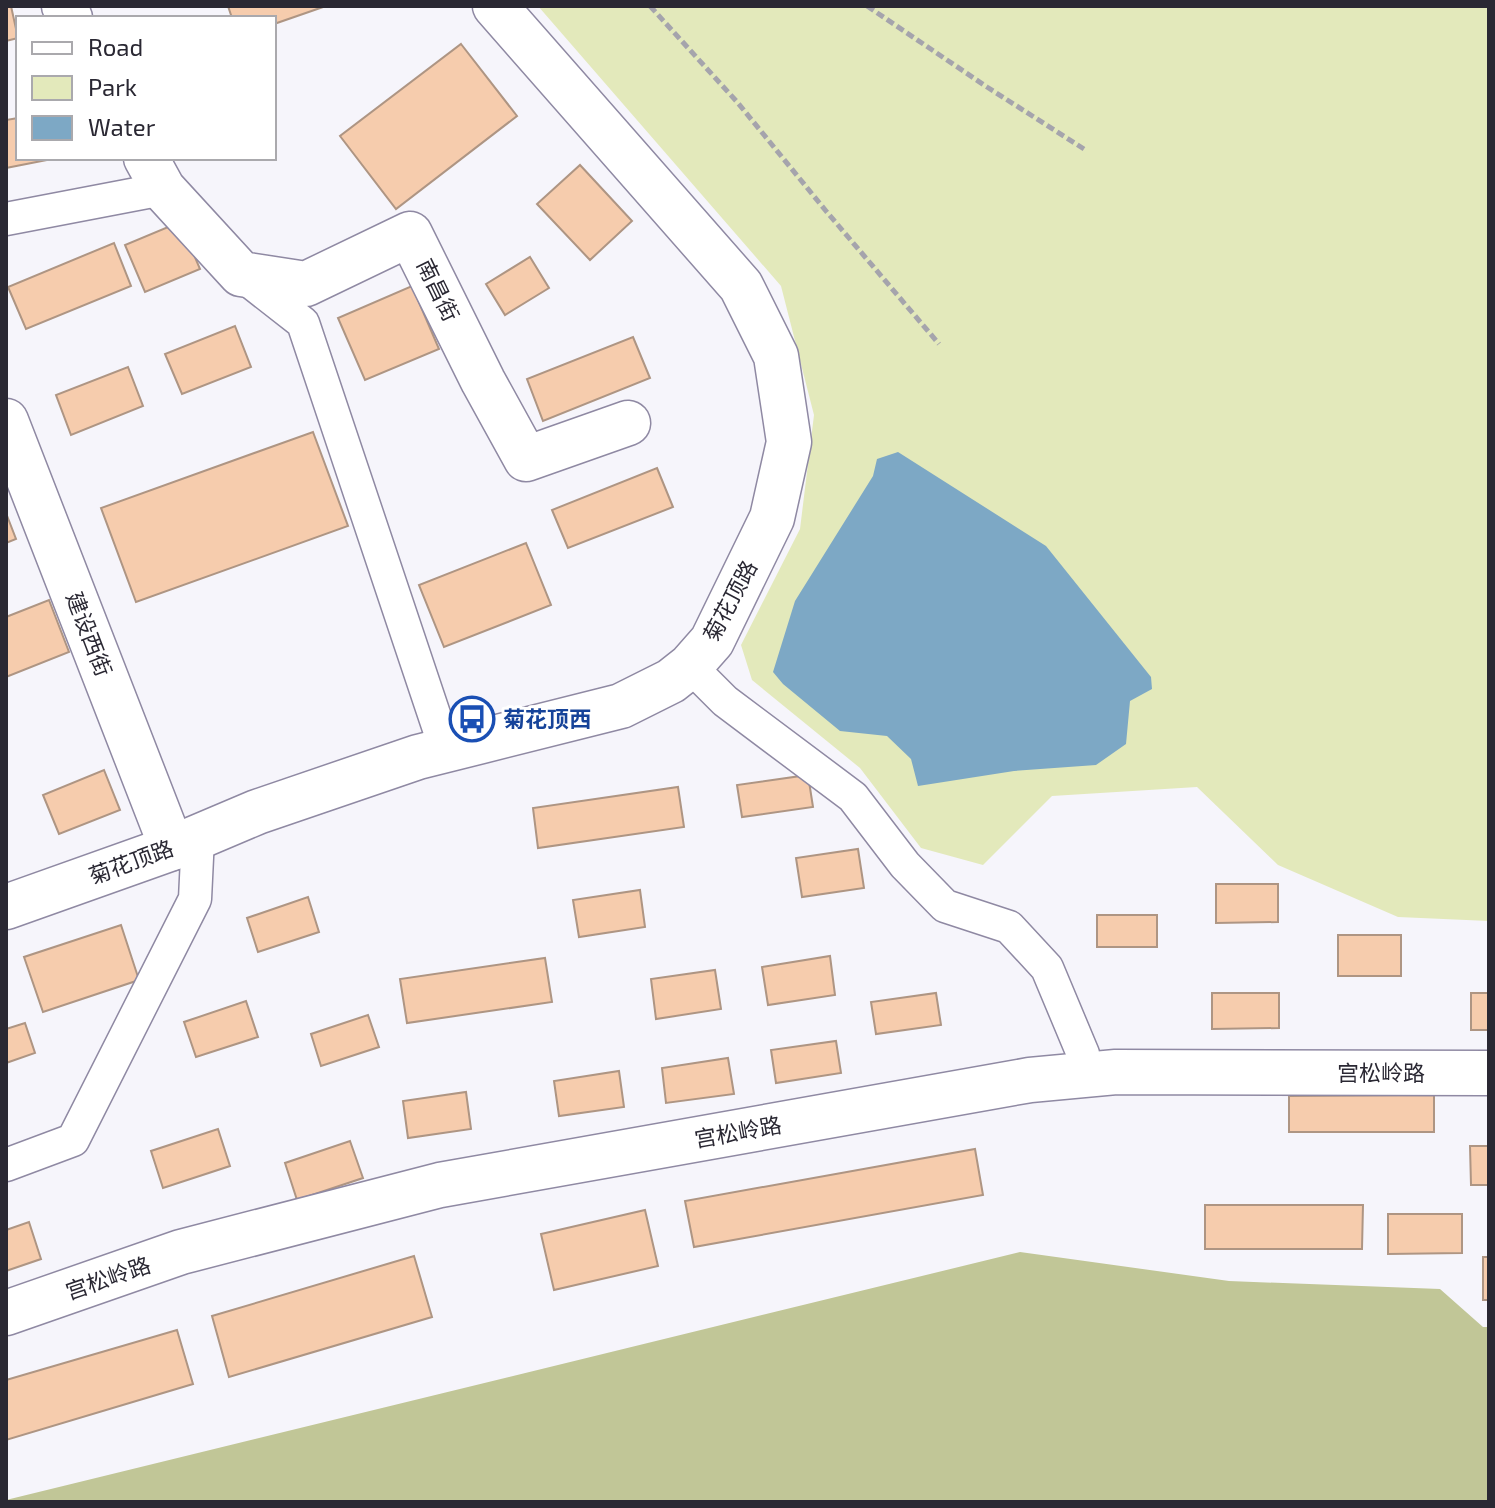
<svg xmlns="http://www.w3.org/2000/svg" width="1495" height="1508" viewBox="0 0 1495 1508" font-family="'Exo 2','Noto Sans SC',sans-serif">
  <rect width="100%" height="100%" fill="#f6f5fb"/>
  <!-- green -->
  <polygon fill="#e3e9bb" points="538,6 1489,6 1489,921 1398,917 1278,865 1197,787 1052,796 983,865 921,848 860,768 752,680 741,645 800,529 814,415 781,286"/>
  <!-- forest -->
  <polygon fill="#c1c697" points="1020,1252 1229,1281 1440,1289 1483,1327 1489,1327 1489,1502 6,1502 6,1500"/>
  <!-- water -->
  <polygon fill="#7da8c5" points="898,452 1046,546 1151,677 1152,689 1130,701 1126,744 1096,765 1014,771 918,786 911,759 887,736 840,731 783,684 773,672 795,601 873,476 877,459"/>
  <!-- building -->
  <g fill="#f6ccad" stroke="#ae9583" stroke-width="2">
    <polygon points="6,6 11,6 18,38 6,41"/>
    <polygon points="228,6 326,6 274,24 274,18 232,18"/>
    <polygon points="461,44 517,116 396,209 340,136"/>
    <polygon points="18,118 18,158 57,158 6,168 6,120"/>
    <polygon points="580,165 632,221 590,260 537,204"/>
    <polygon points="180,222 200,269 145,292 125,245"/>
    <polygon points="114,243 131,286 26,329 8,287"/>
    <polygon points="530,257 549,288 505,315 486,284"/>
    <polygon points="412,286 439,349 365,380 338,318"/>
    <polygon points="235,326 251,367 182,394 165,354"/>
    <polygon points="633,337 650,378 543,421 527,379"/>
    <polygon points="128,367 143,406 71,435 56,395"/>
    <polygon points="313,432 348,526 136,602 101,508"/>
    <polygon points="657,468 673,507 568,548 552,510"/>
    <polygon points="6,513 16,539 6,543"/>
    <polygon points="526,543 551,605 444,647 419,585"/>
    <polygon points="49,600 69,652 6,677 6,617"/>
    <polygon points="104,770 120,810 59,834 43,795"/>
    <polygon points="808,775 813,807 742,817 737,785"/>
    <polygon points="678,787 684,827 538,848 533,808"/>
    <polygon points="858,849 864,888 802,897 796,858"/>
    <polygon points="1216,884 1278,884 1278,922 1216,923"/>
    <polygon points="640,890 645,927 579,937 573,900"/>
    <polygon points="308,897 319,932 258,952 247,918"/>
    <rect x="1097" y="915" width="60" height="32"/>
    <polygon points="121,925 139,980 43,1012 24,957"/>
    <rect x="1338" y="935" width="63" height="41"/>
    <polygon points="830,956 835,995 768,1005 762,967"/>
    <polygon points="545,958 552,1002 407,1023 400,979"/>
    <polygon points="715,970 721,1009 656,1019 651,979"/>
    <polygon points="936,993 941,1025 876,1034 871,1002"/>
    <polygon points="1212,993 1279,993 1279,1028 1212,1029"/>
    <rect x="1471" y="993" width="18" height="37"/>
    <polygon points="246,1001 258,1037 196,1057 184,1022"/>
    <polygon points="368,1015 379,1047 321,1066 311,1034"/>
    <polygon points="25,1023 35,1053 6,1063 6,1029"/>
    <polygon points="836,1041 841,1073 776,1083 771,1050"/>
    <polygon points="728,1058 734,1094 666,1103 662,1068"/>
    <polygon points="619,1071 624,1107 559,1116 554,1081"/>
    <polygon points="466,1092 471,1129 408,1138 403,1101"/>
    <polygon points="1434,1095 1434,1132 1289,1132 1289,1096"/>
    <polygon points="218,1129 230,1166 163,1188 151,1151"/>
    <polygon points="350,1141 363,1178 297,1200 285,1163"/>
    <polygon points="1470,1146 1489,1146 1489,1185 1471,1185"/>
    <polygon points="975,1149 983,1195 694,1247 685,1201"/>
    <polygon points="1205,1205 1363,1205 1362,1249 1205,1249"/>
    <polygon points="645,1210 658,1266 554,1290 541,1234"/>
    <polygon points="1388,1214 1462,1214 1462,1253 1388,1254"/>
    <polygon points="29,1222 41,1259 6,1271 6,1230"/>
    <polygon points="414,1256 432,1317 229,1377 212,1316"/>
    <rect x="1483" y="1257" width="6" height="43"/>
    <polygon points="177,1330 193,1384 6,1440 6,1380"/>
  </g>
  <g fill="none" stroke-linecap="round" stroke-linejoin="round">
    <!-- street casing -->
    <g stroke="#8f89a3" stroke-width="35">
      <g id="street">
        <polyline points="6,219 163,189"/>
        <polyline points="243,276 303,323 446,750"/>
        <polyline points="690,666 725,701 853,797 905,865 945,906 1009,927 1047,968 1083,1054 1085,1073"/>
        <polyline points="6,1165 73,1140 195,899 198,837"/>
      </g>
    </g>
    <!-- secondary casing -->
    <g stroke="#8f89a3" stroke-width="47">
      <g id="secondary">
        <polyline points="64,6 70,18"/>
        <polyline points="146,158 163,189 241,274 306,284 410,234 483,381 526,459 628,423"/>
        <polyline points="6,421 172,848"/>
        <polyline points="6,907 172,848 257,812 418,757 621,706 671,681 690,666 712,641 772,518 789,442 776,356 741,286 495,6"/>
        <polyline points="6,1313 181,1252 440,1185 1030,1080 1116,1072 1489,1073"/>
      </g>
    </g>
    <!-- path -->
    <g stroke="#a5a4ac" stroke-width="5" stroke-dasharray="8 4" stroke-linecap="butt">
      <polyline points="650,6 738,103 826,211 939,344"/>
      <polyline points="867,6 987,87 1084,149"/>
    </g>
    <!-- street -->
    <use href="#street" stroke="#fff" stroke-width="32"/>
    <!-- secondary -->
    <use href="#secondary" stroke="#fff" stroke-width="44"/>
  </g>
  <!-- icons -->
  <defs>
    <g id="bus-ring" transform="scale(2.3)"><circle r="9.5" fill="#fff" stroke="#1a4fb4" stroke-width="1.5"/><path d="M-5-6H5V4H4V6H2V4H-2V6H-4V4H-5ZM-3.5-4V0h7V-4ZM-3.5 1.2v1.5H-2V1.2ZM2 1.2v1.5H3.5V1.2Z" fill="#1a4fb4"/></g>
  </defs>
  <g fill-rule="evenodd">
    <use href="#bus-ring" x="472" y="719"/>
  </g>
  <g text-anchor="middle" stroke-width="6" stroke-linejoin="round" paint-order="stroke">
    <!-- street labels -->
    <g font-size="22" fill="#2a2833" stroke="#fff">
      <text transform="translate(438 290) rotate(64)" y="8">南昌街</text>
      <text transform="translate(730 601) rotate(-62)" y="8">菊花顶路</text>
      <text transform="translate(89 634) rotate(69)" y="8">建设西街</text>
      <text transform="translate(131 862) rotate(-20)" y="8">菊花顶路</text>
      <text x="1381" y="1081">宫松岭路</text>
      <text transform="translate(738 1132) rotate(-10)" y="8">宫松岭路</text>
      <text transform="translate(108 1278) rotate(-19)" y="8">宫松岭路</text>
    </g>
    <!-- transit labels -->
    <g font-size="22" font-weight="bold" fill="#164399" stroke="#fff" text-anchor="start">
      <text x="503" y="727">菊花顶西</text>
    </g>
  </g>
  <!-- border -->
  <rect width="1495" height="1508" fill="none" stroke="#2a2833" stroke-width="16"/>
  <!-- legend -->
  <rect x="16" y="16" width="260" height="144" fill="#ffffff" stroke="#aaa9ad" stroke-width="2"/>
  <rect x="32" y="42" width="40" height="12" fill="#ffffff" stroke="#aaa9ad" stroke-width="2"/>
  <text x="88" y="56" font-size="24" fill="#2a2833">Road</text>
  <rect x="32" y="76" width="40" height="24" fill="#e3e9bb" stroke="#aaa9ad" stroke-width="2"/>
  <text x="88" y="96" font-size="24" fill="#2a2833">Park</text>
  <rect x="32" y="116" width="40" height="24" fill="#7da8c5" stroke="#aaa9ad" stroke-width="2"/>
  <text x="88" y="136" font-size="24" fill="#2a2833">Water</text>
</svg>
